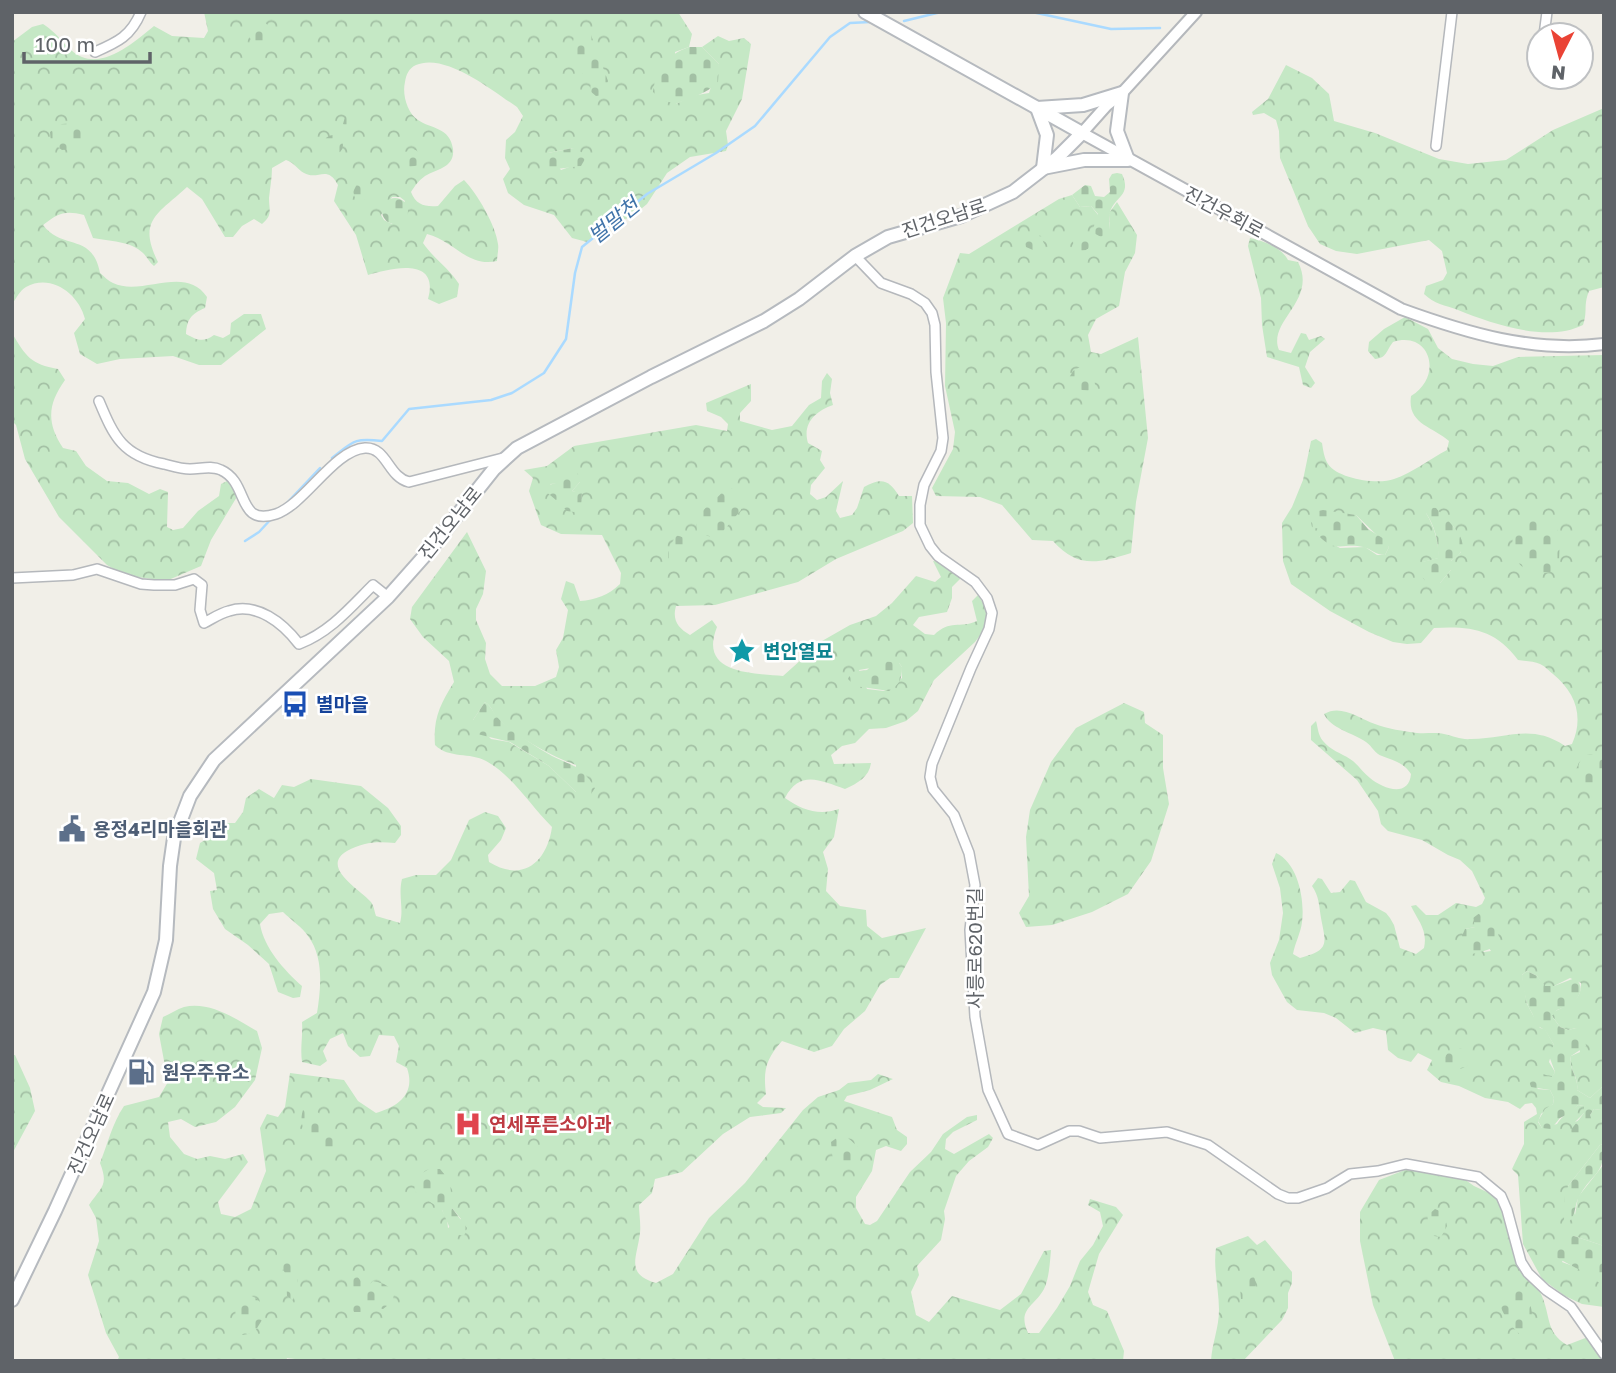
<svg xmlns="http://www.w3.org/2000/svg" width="1616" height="1373" viewBox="0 0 1616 1373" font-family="'Golos Text','Noto Sans KR',sans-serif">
  <defs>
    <pattern id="forest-crowns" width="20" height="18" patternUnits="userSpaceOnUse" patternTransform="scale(1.75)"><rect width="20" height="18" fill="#c5e8c5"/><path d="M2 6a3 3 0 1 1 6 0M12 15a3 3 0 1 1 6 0" fill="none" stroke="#a3c0a4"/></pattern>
    <pattern id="cemetery-stones" width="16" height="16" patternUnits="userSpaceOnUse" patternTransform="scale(1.75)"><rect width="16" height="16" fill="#c5e8c5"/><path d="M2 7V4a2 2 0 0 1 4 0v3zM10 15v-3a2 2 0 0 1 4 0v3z" fill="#a3c0a4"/></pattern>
  </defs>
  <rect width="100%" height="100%" fill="#f1efe8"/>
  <!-- forest -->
  <g fill="url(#forest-crowns)" fill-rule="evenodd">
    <path d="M 204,12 L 678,12 L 692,34 L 689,47 L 675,52 L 676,104 L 691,96 L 709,93 L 719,64 L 702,47 L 718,36 L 729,41 L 744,38 L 751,44 L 742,99 L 726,131 L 728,145 L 726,151 L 690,157 L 667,173 L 647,204 L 630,218 L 608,222 L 587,242 L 572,238 L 554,215 L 524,205 L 508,193 L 503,179 L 510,169 L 505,158 L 506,140 L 515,132 L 523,116 L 517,107 C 493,91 445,52 416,65 C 409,68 406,75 405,82 C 402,94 407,113 418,120 C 431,129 450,127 453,149 C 455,168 436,169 425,176 C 418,181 415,186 411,192 C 416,205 425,207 438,206 L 455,186 L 464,180 C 477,193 496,226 498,244 C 499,249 497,256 497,261 C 468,268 453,240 427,234 L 423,243 C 434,259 449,268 459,284 L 457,297 L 439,304 L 428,299 C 440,256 391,268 368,275 L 356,235 L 334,201 L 338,185 C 327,164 318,181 304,173 C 297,169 295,163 286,160 L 272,168 C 272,178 270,188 269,198 C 269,210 273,215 262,224 L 254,219 L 242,226 L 233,237 L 225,237 L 202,199 L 187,187 C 158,214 137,220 158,262 L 154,266 C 149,262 148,258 143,253 C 131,241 109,241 93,238 L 84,215 C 65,210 58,213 43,225 C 63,251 92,232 100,273 C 104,276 108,281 113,283 C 142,297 185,264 207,297 L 205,308 C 191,314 187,319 186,334 C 197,340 203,343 214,335 L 223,338 L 230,334 L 231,323 L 244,314 L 261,314 L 266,329 L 221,365 L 199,365 L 173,356 L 120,359 L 97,364 L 80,354 L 74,333 L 85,319 C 79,294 51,273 26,287 C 20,290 16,299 12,304 L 12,42 L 32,27 L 43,24 C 58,34 60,40 71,50 C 98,75 133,43 154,26 L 172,36 L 204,38 L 208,31 ZM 573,148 L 581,166 L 572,166 L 561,170 L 548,153 ZM 392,197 L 400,197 L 405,201 L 392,224 L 384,220 L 381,215 Z"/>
    <path d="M 1286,65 L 1312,78 L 1329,94 L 1334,121 L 1375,133 L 1439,159 L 1468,164 L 1506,160 L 1553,130 L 1604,108 L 1604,287 L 1589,291 C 1583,306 1588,311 1583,325 C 1547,343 1493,324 1458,310 C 1445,305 1434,304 1424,294 L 1426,286 L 1443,280 L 1447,273 L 1442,251 L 1429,240 L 1357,254 L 1336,251 L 1320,244 L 1308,226 L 1280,158 L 1279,131 L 1276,120 L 1264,113 L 1253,115 L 1252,112 L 1268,99 Z"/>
    <path d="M 1072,195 L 1080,207 L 1091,206 L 1110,230 L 1109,213 L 1117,202 L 1137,235 L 1135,253 L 1125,272 L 1119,306 L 1096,319 L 1088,335 L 1091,352 L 1101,354 L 1138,337 L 1148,438 L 1136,502 L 1131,553 C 1098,563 1078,569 1053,541 L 1032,540 L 1002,505 L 980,497 L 936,496 L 932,488 L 953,449 L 955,432 L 945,386 L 946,323 L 943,298 L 960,253 L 969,254 L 1059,199 Z"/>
    <path d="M 1250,238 C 1264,241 1281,247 1288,260 L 1298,262 C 1318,301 1267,321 1279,350 L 1291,353 L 1301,333 L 1306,334 L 1309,340 L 1321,336 L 1325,339 L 1310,352 L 1305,367 L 1315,383 L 1311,388 L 1303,385 L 1299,367 L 1267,357 L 1262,325 L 1261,298 L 1248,246 Z"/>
    <path d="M 1405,317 L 1428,329 L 1438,348 L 1452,359 L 1473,364 L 1493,366 L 1518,357 L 1604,355 L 1604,1085 L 1590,1098 L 1577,1090 C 1579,1076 1568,1069 1571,1056 L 1580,1052 L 1576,1028 L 1568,1030 L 1560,1027 L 1552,1016 L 1552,1013 C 1566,1005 1582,1002 1581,983 L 1570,978 L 1554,986 L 1544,986 L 1537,976 L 1527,971 L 1522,975 L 1527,1004 L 1540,1028 L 1545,1029 L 1554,1045 L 1549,1062 L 1555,1072 L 1552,1078 L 1537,1089 L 1550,1090 L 1554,1098 L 1553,1104 L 1541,1114 L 1538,1122 L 1542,1128 L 1557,1124 C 1562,1115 1571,1112 1578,1105 L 1584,1106 L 1584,1113 L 1575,1122 L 1590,1115 L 1594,1109 L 1601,1110 L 1601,1119 L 1604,1120 L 1604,1144 L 1600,1145 L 1568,1186 L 1575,1215 L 1578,1197 L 1604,1164 L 1604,1246 L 1574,1236 L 1562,1262 C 1575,1267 1600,1274 1604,1290 C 1605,1295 1604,1302 1604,1307 L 1582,1304 L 1565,1296 L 1542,1279 L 1523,1244 L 1518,1175 L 1512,1169 L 1524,1144 L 1524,1122 L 1537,1114 L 1536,1108 L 1532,1103 L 1525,1104 L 1520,1109 L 1508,1102 L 1485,1098 L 1459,1086 L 1441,1082 L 1427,1070 L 1432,1060 L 1418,1053 L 1411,1062 L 1398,1058 L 1388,1050 L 1386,1031 L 1373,1028 L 1355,1033 L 1336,1018 L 1324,1013 L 1297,1010 L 1287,1002 L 1272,975 L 1270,963 L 1279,940 L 1283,913 L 1280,888 L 1272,864 L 1276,853 C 1298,863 1305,900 1302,922 C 1301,932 1295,943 1293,954 L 1300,958 C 1330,950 1326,944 1321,918 C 1319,905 1319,896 1312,886 L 1318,878 L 1322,879 L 1331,893 L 1340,892 L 1350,880 L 1355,881 L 1366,902 L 1386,913 L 1390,918 L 1394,925 L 1400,948 L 1416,954 L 1424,948 C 1428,930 1418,921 1411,906 L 1416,905 L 1426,915 L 1438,915 L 1456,903 L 1476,907 L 1482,904 L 1485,898 L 1472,871 L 1460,860 L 1448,855 L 1422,840 L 1388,831 L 1381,824 L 1378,811 L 1357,780 L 1311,740 L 1311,726 L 1316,721 C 1318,728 1318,735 1323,741 C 1330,750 1341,753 1350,759 C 1358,764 1362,772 1370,778 C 1383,789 1409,798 1411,774 C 1403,762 1394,761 1382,756 C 1375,754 1372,746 1366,742 C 1353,733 1330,728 1324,714 C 1341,704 1358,718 1375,724 C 1388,729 1403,731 1417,733 C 1426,734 1436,732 1444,734 C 1454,736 1461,740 1471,739 C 1507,739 1531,723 1565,746 L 1572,744 C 1584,717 1576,693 1553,674 C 1549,671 1545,666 1540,664 C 1534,661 1524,661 1518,660 C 1495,629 1470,626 1434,628 L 1421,643 L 1407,644 L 1393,642 L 1369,632 L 1330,611 L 1291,584 L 1283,561 L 1282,523 L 1292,507 L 1303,480 L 1311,441 L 1316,439 L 1322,443 C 1323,449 1324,458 1328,464 C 1338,479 1378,485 1394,479 C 1412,473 1430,459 1447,450 L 1449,441 C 1432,426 1407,424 1411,396 C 1444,376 1430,330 1393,342 C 1386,351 1387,358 1375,359 L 1368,351 L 1369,342 L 1384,329 ZM 1426,513 L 1454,527 L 1461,552 L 1451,561 L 1451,570 L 1440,583 L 1423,562 L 1439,558 C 1438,541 1435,528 1426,513 ZM 1336,514 L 1356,515 L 1389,547 L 1385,555 L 1377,555 L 1365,547 L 1340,548 L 1319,536 L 1319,529 ZM 1475,927 L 1491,951 L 1484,952 L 1465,929 Z"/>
    <path d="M 12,333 C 26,357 31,364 58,369 L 65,380 C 48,404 46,422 63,448 L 76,451 L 86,466 L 107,481 L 128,483 L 149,494 L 160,489 L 168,492 L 167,527 L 173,530 L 183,528 L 198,511 L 219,496 L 221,484 L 229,480 L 238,495 L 211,540 L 201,566 L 166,581 L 124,575 L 107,565 L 59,517 L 25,459 L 16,425 L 12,421 Z"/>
    <path d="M 827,373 L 832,379 L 830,393 L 833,405 C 816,411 802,423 808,443 L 822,451 L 820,460 L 825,468 L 811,485 L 810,494 L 817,500 L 826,497 L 843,481 L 836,511 L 840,518 L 852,515 L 857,508 L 864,487 C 882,477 889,480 899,496 L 912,496 L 913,523 L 903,531 L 836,559 L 798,582 L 715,605 L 676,606 C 672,620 678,628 690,635 L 712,620 L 717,627 C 698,674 752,673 783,676 L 822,641 L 850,625 L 876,616 L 892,603 L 916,576 L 935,582 L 941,577 L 933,561 L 944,562 L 958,570 L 960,579 L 952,587 L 952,598 L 947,612 L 919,617 L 913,625 L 925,634 L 934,635 C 950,619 959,629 977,621 L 972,601 L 978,595 L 990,614 L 988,625 L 975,642 L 934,680 L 918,711 L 906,721 L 886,728 L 869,729 L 855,743 L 842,746 L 831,755 L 834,764 L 871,763 C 869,777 858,783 845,789 C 821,781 800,769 785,798 C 802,810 819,816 839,809 L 834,837 L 823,852 L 828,869 L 826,891 L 840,906 L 866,910 L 867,926 L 882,938 L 926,928 L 899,978 L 890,978 L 880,985 L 865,1011 L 844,1029 L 832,1046 L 814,1052 L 782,1041 C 766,1059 763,1070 766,1094 L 757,1103 L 763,1107 L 786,1108 L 781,1113 L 750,1117 L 723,1134 L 682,1172 L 655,1179 L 652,1193 L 639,1205 C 639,1214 641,1224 640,1233 C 637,1258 625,1274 656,1283 L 673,1274 L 709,1218 L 745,1183 L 803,1110 L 818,1097 L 839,1090 L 848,1083 L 871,1080 L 878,1074 L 893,1079 L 870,1090 L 847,1096 L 844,1101 L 892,1117 L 897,1130 L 907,1137 L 907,1144 L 901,1151 L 886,1146 L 876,1150 L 872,1171 L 856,1197 L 856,1208 L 865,1224 L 870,1225 L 877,1221 L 910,1172 L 931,1152 L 943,1134 L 967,1117 L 977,1115 L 977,1120 L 953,1132 L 946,1139 L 945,1149 L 954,1154 L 989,1134 L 993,1138 L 988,1147 L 969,1161 L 956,1176 L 944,1211 L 945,1219 L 941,1240 L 917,1266 L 919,1275 L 911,1292 L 916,1315 L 929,1322 L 952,1296 L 1000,1310 L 1021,1294 L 1044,1251 L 1051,1250 C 1050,1262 1049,1279 1044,1289 C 1034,1307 1017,1309 1028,1333 L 1039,1333 L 1057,1308 L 1070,1286 L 1080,1261 L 1093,1245 L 1103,1226 L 1100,1212 L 1088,1205 L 1090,1199 L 1116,1207 L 1123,1215 L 1099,1254 L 1088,1292 L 1093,1305 L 1107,1311 L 1124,1351 L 1123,1361 L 311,1361 L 287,1358 L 286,1361 L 117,1361 L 119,1357 L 106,1333 L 88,1275 L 99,1241 L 96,1218 L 89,1205 C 101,1187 109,1186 100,1163 C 108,1143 112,1124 124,1106 L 159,1097 L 168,1082 L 159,1034 L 163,1017 C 170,1014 177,1009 184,1007 C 210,1001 236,1019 257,1031 L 262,1048 L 255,1080 L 235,1107 L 216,1122 L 195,1127 L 181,1119 L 168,1122 L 170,1137 L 184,1154 L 197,1159 L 210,1156 L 225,1159 L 243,1154 L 248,1162 L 218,1202 L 221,1214 L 235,1217 L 251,1209 L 266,1171 L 260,1128 L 267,1114 L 278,1117 L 285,1107 L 290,1073 L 344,1080 L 358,1101 L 376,1113 C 398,1107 416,1094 407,1068 L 396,1062 L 399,1046 L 394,1036 L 379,1035 L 370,1056 L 360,1057 L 348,1046 L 343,1033 L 330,1039 L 323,1051 L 327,1061 L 320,1066 L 302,1062 C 300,1048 303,1036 302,1022 L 317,1013 C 321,988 324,957 308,936 C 302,927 291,920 283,912 L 269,914 L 260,924 C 264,948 284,970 302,986 L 300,997 L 293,998 L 278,992 L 269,964 L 248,945 L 225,929 L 213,909 L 210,891 L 217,890 L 214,873 L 196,859 L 200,843 L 212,836 L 225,823 L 235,823 L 243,812 L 246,798 L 259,789 L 274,798 L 282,785 L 294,787 L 311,779 L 361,786 L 388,808 L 401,826 L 401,835 L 395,843 C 377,841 363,842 347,851 C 320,867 359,889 370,901 C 374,905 374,910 376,916 L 400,923 C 404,909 398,895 402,879 L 416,875 L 436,875 L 451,860 L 469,820 L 485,812 L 498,816 L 506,828 L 501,840 L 488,855 L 489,862 C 523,883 547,862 552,827 C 530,805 513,776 486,761 C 470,752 449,759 435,745 C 433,718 440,705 454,682 L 449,661 L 423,637 L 410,619 L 412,607 L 467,532 L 486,571 L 483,594 L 476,609 L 476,620 L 486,643 L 485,659 L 490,674 L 502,686 L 535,686 L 556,677 L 559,667 L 556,650 L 563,638 L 568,610 L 561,599 L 566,581 L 574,584 L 580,601 C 595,600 609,595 620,584 L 621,573 L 602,535 L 561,534 L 541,525 L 529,491 L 533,478 L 524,470 L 547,466 L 574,446 L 696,425 L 727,431 L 728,424 L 721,417 L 707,411 L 706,403 L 751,384 L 751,401 L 740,413 L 740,421 L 772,430 L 792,426 L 809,405 L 821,398 L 822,381 ZM 580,482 L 572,491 L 582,494 L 580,507 L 561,498 L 550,484 ZM 899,663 L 902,667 L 902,678 L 884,691 L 867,689 L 859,670 ZM 485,702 C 493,707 492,713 498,719 C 520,739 549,755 576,765 L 576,792 L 549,766 L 509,742 L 491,739 L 473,720 ZM 452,1208 L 461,1219 L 448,1228 L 447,1219 L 442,1210 Z"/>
    <polygon points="1124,703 1144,712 1145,723 1163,735 1163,768 1169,804 1151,861 1128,894 1092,912 1052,925 1026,927 1019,913 1029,896 1026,837 1030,810 1051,762 1076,728"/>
    <polygon points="12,1055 15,1055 30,1088 35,1111 12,1154"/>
    <path d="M 1405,1170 L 1457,1174 L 1474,1186 L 1500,1198 C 1508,1222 1515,1248 1526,1271 C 1530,1279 1537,1285 1541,1294 C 1551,1315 1545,1332 1567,1345 L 1588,1337 L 1604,1357 L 1604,1361 L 1395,1361 L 1373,1305 L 1360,1241 L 1360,1212 L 1379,1180 Z"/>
    <path d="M 1248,1236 L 1257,1245 L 1265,1240 L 1292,1272 L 1292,1283 L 1288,1293 L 1288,1308 L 1282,1320 L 1243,1361 L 1211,1361 C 1212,1343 1219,1328 1219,1310 C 1219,1289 1213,1269 1216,1248 Z"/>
  </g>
  <!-- cemetery -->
  <g fill="url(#cemetery-stones)">
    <circle cx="259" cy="32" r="11"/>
    <path d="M 579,33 L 591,35 L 608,81 L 603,95 L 596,96 L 590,91 C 593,73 586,77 573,68 L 571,50 L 574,37 Z"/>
    <path d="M 689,47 L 702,47 L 719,64 L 718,82 C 706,95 692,96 676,104 L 662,100 L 653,92 C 656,69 668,54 689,47 Z"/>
    <polygon points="358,111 362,116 361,124 356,128 347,128 343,124 345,117"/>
    <polygon points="77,123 86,130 86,142 81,148 62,150 51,142 50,132 62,124"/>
    <circle cx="333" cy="145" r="10"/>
    <polygon points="573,148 583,153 585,159 581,166 549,170 545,162 548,153"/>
    <polygon points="416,150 422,157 419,165 410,167 400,160 404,152"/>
    <path d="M 1117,173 L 1122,174 C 1132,196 1115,196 1110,212 C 1108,217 1110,225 1110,230 L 1101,237 L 1092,232 L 1098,214 L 1091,206 L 1080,207 L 1072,195 L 1085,185 L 1091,186 L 1095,196 L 1104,197 L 1110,192 L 1109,179 L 1112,174 Z"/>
    <polygon points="357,184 366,185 371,196 363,201 355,198 353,192"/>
    <circle cx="395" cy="211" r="13"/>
    <polygon points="1026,231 1041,236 1046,249 1040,253 1026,247 1022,234"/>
    <circle cx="1082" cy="242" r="9"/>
    <polygon points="1080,367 1086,367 1094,375 1095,385 1088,391 1077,389 1070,384 1069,378 1073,371"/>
    <polygon points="571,470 578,474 580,482 572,491 582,493 581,507 574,512 567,511 560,504 560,498 556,500 544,490 545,486 556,483 564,473"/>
    <path d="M 727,487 L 736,490 L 741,498 L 741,510 L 719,536 L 711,537 L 697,532 C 693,511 716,502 727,487 Z"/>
    <path d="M 1428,507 L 1436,508 C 1444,518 1471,538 1460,553 C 1458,556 1454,558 1451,561 L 1451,570 L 1440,583 L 1431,586 C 1423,580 1418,573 1422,562 L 1438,558 C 1439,542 1435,527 1426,513 Z"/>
    <path d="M 1323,510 L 1356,515 L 1368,529 L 1384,539 L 1389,547 L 1385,555 C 1375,555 1372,549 1363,547 C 1344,542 1336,554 1319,536 L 1319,529 L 1312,527 L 1310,517 L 1314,512 Z"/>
    <path d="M 1526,517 C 1543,517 1549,521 1560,533 L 1559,561 L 1551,572 C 1514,580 1499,541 1526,517 Z"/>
    <polygon points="676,535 688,539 688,555 681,561 672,564 668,560 668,551"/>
    <path d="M 877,660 L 899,663 L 902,667 C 902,679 900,684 889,691 L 855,686 L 848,679 L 851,672 L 867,670 Z"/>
    <path d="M 485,702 C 493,707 494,716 502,722 C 518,734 534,746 552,756 C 574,767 580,764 595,788 L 591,794 L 584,795 L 576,792 L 549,766 L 510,742 L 473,733 L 473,720 Z"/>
    <path d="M 1590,754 L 1597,755 L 1604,762 L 1602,784 C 1589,792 1579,784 1575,771 L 1583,756 Z"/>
    <path d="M 1481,912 L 1491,915 C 1504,944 1503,947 1472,954 L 1464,948 L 1462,936 L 1465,929 L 1475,927 L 1473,918 Z"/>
    <path d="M 1527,971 L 1537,976 L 1545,986 L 1554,986 L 1575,978 C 1585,987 1580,995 1573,1004 L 1557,1010 L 1552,1016 L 1560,1027 L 1568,1030 L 1576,1028 C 1582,1032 1585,1039 1586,1046 L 1571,1056 C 1568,1069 1579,1077 1577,1090 L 1590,1098 L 1604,1085 L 1604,1120 L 1601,1119 L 1601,1110 L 1594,1109 L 1590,1115 L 1593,1124 L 1589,1132 L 1579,1140 L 1571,1139 L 1570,1131 L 1584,1113 L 1584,1106 L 1578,1105 L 1572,1112 L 1560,1118 L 1551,1129 L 1542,1128 L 1538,1121 L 1545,1109 L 1553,1104 L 1554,1098 L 1550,1090 L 1531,1087 L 1528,1078 L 1537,1072 L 1552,1077 L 1555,1072 L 1548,1053 L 1554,1045 L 1545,1030 L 1534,1024 C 1535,1014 1530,1012 1527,1003 C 1525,995 1522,983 1522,975 Z"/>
    <path d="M 1459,1048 L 1469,1051 L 1472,1063 C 1464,1069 1456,1071 1446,1068 L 1444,1059 L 1448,1052 Z"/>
    <path d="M 312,1107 C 325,1117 335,1136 335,1152 L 329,1155 L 322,1155 C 311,1143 297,1128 303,1110 Z"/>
    <polygon points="838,1137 848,1138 858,1147 857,1159 850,1166 843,1168 833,1162 831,1142"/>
    <path d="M 1604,1144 C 1604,1176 1594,1171 1580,1195 C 1574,1204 1577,1213 1569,1222 L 1564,1220 L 1565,1195 L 1568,1186 L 1600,1145 Z"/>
    <polygon points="429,1169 440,1169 450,1181 452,1208 467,1228 464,1236 452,1233 442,1210 414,1191 416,1177"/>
    <path d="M 1435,1209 C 1444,1212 1445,1217 1447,1226 L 1441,1237 L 1434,1236 L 1427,1225 L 1428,1215 Z"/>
    <path d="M 1574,1236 L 1604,1246 L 1604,1288 C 1589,1270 1568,1267 1551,1253 L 1554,1242 L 1562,1237 Z"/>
    <path d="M 282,1248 C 306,1257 298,1279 293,1300 L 287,1296 L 286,1275 L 277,1257 L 277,1249 Z"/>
    <path d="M 354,1272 L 366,1288 L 373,1281 L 384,1284 L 395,1291 L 392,1302 L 383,1309 L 375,1308 L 372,1305 L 367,1312 L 354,1312 C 345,1299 346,1285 354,1272 Z"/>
    <polygon points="1246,1273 1254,1277 1256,1283 1253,1298 1241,1299 1239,1274"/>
    <path d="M 1515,1288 C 1534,1297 1534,1315 1529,1334 L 1523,1338 L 1508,1322 L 1500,1306 L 1506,1293 Z"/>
    <path d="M 244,1294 C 258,1297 262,1301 265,1315 L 254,1333 L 242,1335 C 235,1324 234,1312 237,1300 Z"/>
  </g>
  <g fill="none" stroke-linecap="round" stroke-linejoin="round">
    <!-- stream -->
    <g stroke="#aadaff" stroke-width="2.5">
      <polyline points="1032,12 1111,29 1160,28"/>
      <polyline points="904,21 941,12"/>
      <path d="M 332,458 C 354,441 353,438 382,441 L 409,409 L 491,400 L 512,393 L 544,373 L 566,339 L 575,273 L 582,247 L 647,194 L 716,153 L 755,126 L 830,37 L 850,23 L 870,22"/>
      <polyline points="285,505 320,468"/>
      <polyline points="245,541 259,532 272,518"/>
    </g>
    <!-- minor casing -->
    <g stroke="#b5b8bc" stroke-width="12">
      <g id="minor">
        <polyline points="1544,35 1547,12"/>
        <path d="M 95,52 C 118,42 131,36 141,12"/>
        <polyline points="1436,146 1452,12"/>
        <polyline points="855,256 881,283 911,294 925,303 932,313 935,325 936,372 943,438 941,451 924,485 920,505 920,525 930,546 938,556 975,582 987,598 992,613 989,629 971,668 932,764 930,777 933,789 954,815 969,853 975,885 970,930 975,1017 988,1090 1008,1134 1038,1145 1069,1131 1079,1131 1100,1138 1167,1132 1208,1145 1278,1194 1288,1198 1298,1198 1327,1188 1350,1174 1378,1171 1406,1164 1478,1177 1501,1196 1507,1210 1521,1262 1528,1273 1546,1290 1571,1307 1604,1354"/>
        <path d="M 99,401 C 114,437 123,456 164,464 C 172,466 181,469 190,469 C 201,469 211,465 221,470 C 250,483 236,527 276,514 C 305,504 334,450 365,448 C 387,447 388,477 409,482 L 503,458"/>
        <path d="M 12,578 L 73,575 L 97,569 L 141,584 L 154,585 L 175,585 L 194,579 L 202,585 L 200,610 L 204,623 C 212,619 220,613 229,611 C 257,602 283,623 299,644 C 330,632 350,608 373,585 L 388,597"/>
      </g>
    </g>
    <!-- tertiary casing -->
    <g stroke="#b5b8bc" stroke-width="14">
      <path id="tertiary" d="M 1196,12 L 1122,93 L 1107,105 L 1082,133 L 1401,309 C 1467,333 1533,353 1604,344"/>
    </g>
    <!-- secondary casing -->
    <g stroke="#b6babf" stroke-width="16">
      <g id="secondary">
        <polygon points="1122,93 1117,131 1128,160 1084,160 1043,168 1047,135 1037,108 1083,105"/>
        <polyline points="12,1300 55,1211 154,992 166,940 170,866 174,838 190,796 214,760 388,597 428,552 494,469 517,448 651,377 764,321 799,299 855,256 888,237 961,216 1013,192 1057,158 1082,133 865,12"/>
      </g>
    </g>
    <!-- minor -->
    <use href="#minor" stroke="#fff" stroke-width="9"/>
    <!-- tertiary -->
    <use href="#tertiary" stroke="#fff" stroke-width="10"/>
    <!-- secondary -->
    <use href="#secondary" stroke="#fff" stroke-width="12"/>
  </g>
  <!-- icons -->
  <defs>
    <g id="sight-bare" transform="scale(2.1)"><path d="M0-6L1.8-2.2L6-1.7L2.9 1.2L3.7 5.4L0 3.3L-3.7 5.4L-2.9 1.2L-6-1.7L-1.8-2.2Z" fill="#0f9aa8" stroke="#fff" stroke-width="2.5" paint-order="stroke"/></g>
    <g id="bus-bare" transform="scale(2.1)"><path d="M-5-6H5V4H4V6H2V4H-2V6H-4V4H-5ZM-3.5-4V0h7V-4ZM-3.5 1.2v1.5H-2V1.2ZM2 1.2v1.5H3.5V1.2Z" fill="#1a4fb4" stroke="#fff" stroke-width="2.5" paint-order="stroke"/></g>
    <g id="civic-bare" transform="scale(2.1)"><path d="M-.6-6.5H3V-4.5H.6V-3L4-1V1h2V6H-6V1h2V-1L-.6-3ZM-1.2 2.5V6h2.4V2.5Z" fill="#5c6f8a" stroke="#fff" stroke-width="2.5" paint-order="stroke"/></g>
    <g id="fuel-bare" transform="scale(2.1)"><path d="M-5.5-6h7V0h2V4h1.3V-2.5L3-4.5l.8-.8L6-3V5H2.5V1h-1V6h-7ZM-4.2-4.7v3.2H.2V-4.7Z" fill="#5c6f8a" stroke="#fff" stroke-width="2.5" paint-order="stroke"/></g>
    <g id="hospital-bare" transform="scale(2.1)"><path d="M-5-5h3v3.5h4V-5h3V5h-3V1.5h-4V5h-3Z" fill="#e0444e" stroke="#fff" stroke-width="2.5" paint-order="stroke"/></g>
  </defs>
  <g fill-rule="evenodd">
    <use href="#sight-bare" x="742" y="651"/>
    <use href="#bus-bare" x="295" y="704"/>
    <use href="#civic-bare" x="72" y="829"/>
    <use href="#fuel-bare" x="141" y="1072"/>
    <use href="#hospital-bare" x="468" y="1124"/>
  </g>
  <g text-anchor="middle" stroke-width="5" stroke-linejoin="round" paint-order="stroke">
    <!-- street labels -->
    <g font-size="19" fill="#5f6368" stroke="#fff">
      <text transform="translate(1224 212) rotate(28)" y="7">진건우회로</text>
      <text transform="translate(944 218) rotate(-18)" y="7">진건오남로</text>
      <text transform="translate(450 523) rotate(-51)" y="7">진건오남로</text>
      <text transform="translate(975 948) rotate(-90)" y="7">사릉로620번길</text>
      <text transform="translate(91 1134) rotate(-66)" y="7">진건오남로</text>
    </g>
    <!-- culture labels -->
    <g font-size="19" font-weight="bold" fill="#0d838f" stroke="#fff" text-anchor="start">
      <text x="763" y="658">변안열묘</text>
    </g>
    <!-- transit labels -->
    <g font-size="19" font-weight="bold" fill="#164399" stroke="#fff" text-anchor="start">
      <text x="316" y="711">별마을</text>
    </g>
    <!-- service labels -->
    <g font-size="19" font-weight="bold" fill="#4e5e75" stroke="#fff" text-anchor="start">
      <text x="93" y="836">용정4리마을회관</text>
      <text x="162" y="1079">원우주유소</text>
    </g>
    <!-- health labels -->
    <g font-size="19" font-weight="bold" fill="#be3a42" stroke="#fff" text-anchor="start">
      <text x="489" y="1131">연세푸른소아과</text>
    </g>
    <!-- water labels -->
    <g font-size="21" font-style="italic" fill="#4174aa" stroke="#fff">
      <text transform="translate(614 221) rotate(-39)" y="7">벌말천</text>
    </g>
  </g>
  <!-- border -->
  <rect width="1616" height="1373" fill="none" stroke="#5f6368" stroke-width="28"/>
  <!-- north arrow -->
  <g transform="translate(1560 56) rotate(186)"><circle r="33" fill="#ffffff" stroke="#bfc1c3" stroke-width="2"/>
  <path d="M0-5L12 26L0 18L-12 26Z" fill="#ea4335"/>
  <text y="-10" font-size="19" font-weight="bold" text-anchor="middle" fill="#5f6368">N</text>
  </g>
  <!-- scale -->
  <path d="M24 52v10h126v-10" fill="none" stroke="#5f6368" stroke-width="3.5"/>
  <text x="35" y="52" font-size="21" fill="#5f6368" stroke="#ffffff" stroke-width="5" paint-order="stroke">100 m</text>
</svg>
